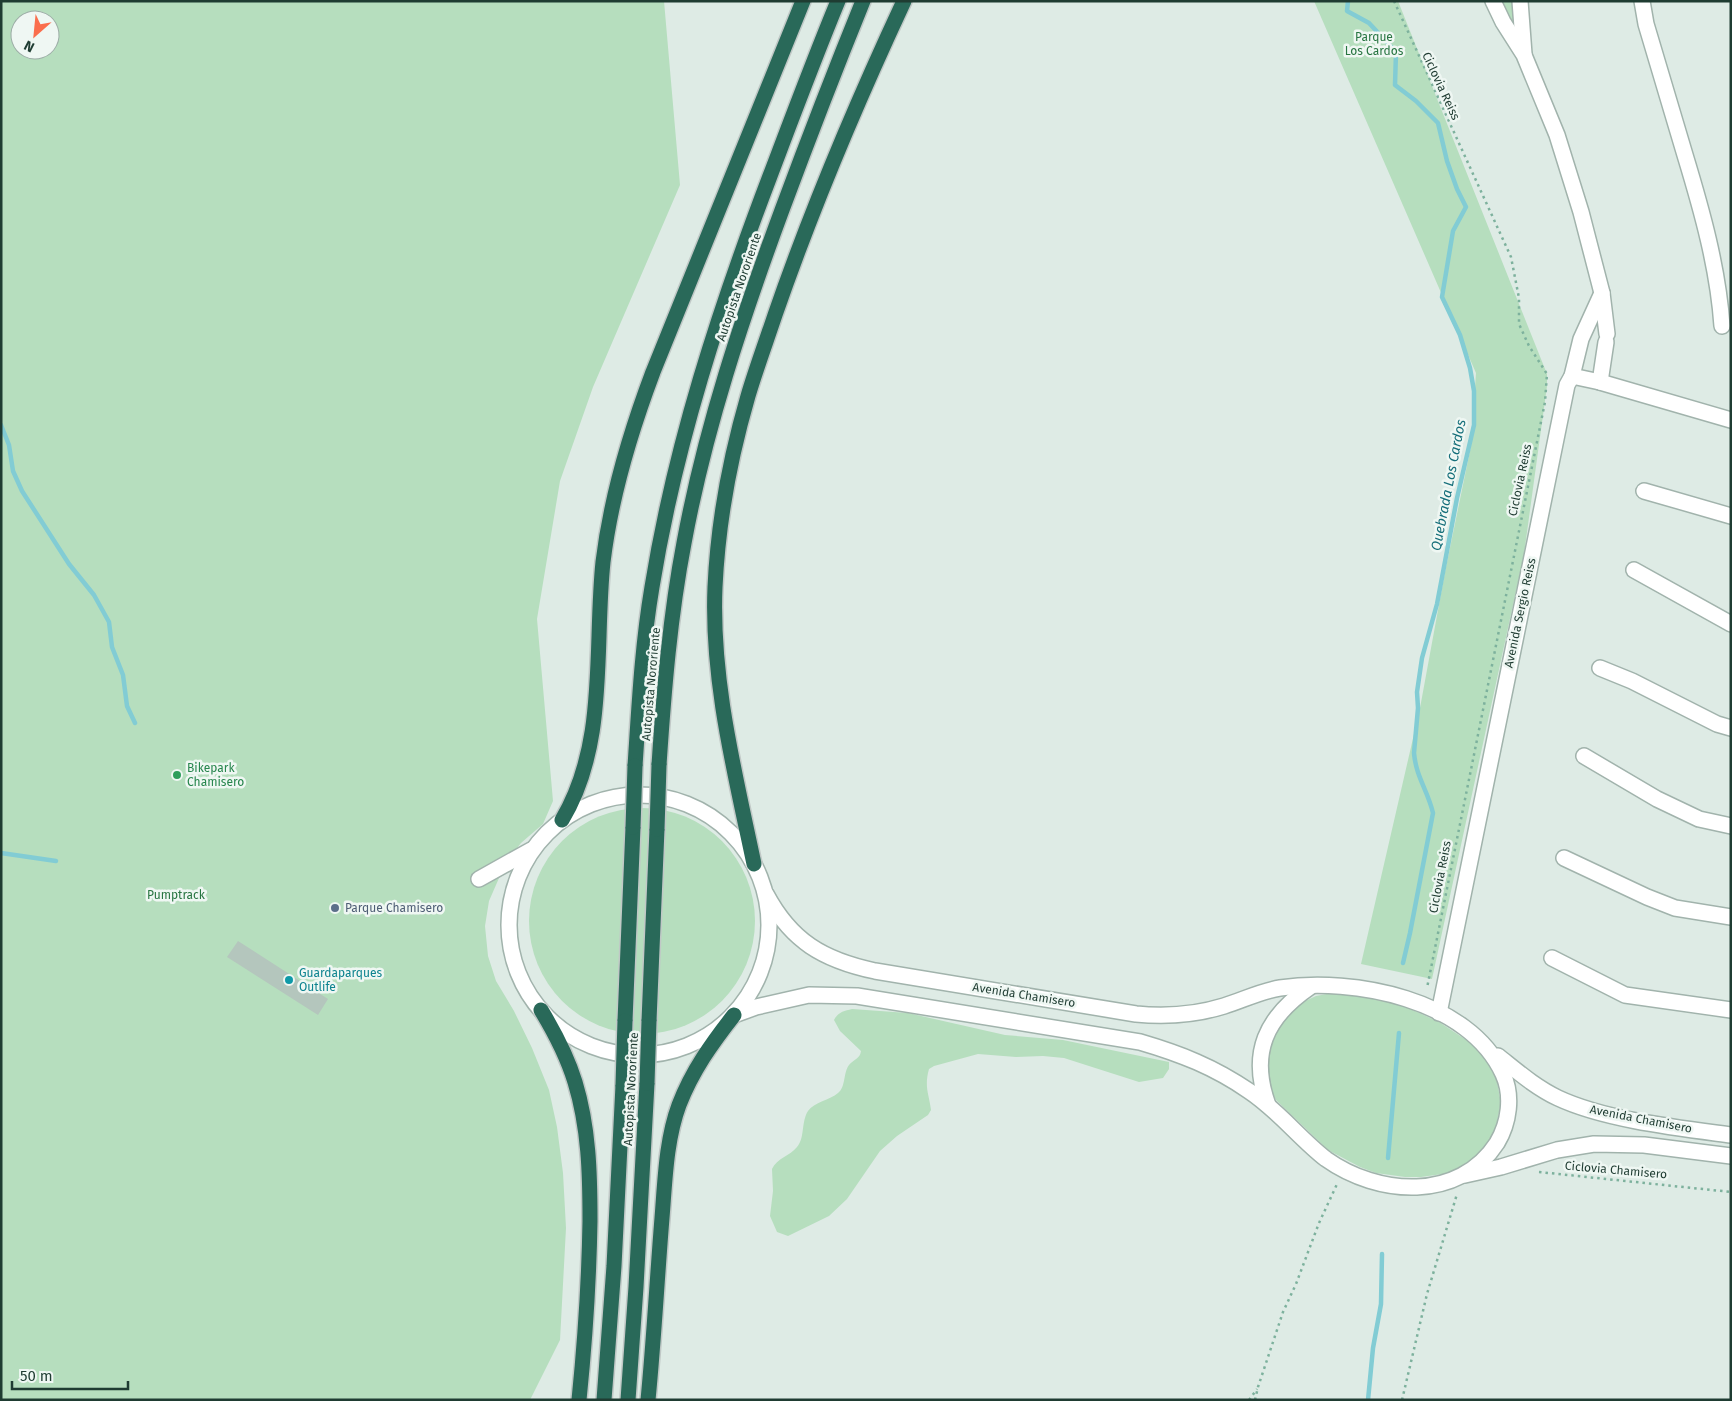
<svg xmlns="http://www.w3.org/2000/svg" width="1732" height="1401" viewBox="0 0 1732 1401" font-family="'Fira Sans',sans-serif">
  <rect width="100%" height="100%" fill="#deebe5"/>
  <!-- green -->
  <g fill="#b6debe" fill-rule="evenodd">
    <path d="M 1,1 L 664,1 L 680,185 L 593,387 L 560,481 L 537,619 L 553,801 L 543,824 L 521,843 L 506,862 L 489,901 L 485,926 L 488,956 L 496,981 L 514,1011 L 532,1048 L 549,1090 L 557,1127 L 563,1173 L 566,1228 L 560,1340 L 530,1400 L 1,1400 ZM 20,20 L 50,20 L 50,50 L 20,50 Z"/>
    <polygon points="1314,1 1398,1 1547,374 1547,386 1524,554 1432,979 1361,964 1420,708 1445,572 1471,446 1476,373"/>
    <polygon points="1497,1 1512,1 1516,29"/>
    <circle cx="642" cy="921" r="113"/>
    <polygon points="1332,993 1370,997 1406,1007 1439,1022 1477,1047 1485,1057 1496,1077 1501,1103 1495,1130 1483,1152 1457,1172 1421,1177 1405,1177 1376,1173 1360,1167 1328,1150 1276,1100 1268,1085 1267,1052 1278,1025 1299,1004 1316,996"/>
    <path d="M 852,1009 L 908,1013 L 1005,1035 L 1063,1040 L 1169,1062 L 1169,1069 L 1163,1078 L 1139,1082 L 1064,1058 L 1043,1056 L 1016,1057 L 978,1054 L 934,1066 L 929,1069 C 924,1087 929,1094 931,1110 L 928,1115 L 897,1136 L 880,1151 L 847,1199 L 829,1216 L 788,1236 L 777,1232 L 770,1216 L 773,1191 L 772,1169 C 777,1158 790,1156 797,1147 C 805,1138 801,1122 808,1111 C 814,1102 830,1100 838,1093 C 846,1087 843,1073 849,1065 C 854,1059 860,1059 861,1051 L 840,1031 L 834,1020 C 838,1012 844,1011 852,1009 Z"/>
  </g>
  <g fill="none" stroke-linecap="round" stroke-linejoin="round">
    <!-- stream -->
    <g stroke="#82ccd4" stroke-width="4.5">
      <path d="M 1348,1 L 1347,11 L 1369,23 L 1396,52 L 1395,85 L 1416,101 L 1438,123 L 1447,161 L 1457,189 L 1466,207 L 1453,231 L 1442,297 L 1460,335 L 1470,368 L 1474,391 L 1474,425 L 1457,498 L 1437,604 L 1422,658 L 1417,692 L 1418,708 L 1414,753 C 1416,777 1428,791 1433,813 L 1410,933 L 1403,963"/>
      <polyline points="1,425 9,445 13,471 22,491 69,564 94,595 109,622 112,647 123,675 127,706 135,723"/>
      <polyline points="1,853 56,861"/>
      <polyline points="1388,1158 1399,1033"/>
      <polyline points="1368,1400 1373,1348 1381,1304 1382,1254"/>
    </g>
  </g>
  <!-- building -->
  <polygon fill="#b4c6bd" points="238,941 328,999 318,1015 227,957"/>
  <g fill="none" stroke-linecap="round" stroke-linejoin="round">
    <!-- minor casing -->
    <g stroke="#a1b3ac" stroke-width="18">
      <g id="minor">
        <polyline points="1493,1 1503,22 1524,55 1557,135 1581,212 1602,293 1607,334"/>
        <polyline points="1520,1 1524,54"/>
        <path d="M 1642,1 L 1646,24 C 1659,68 1672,112 1685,155 C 1702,211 1718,268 1722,326"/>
        <polyline points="1572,376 1600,382 1731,420"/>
        <polyline points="1600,382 1606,342"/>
        <polyline points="1644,491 1731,516"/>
        <polyline points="1634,570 1731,624"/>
        <polyline points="1600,668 1632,681 1717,724 1731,728"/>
        <polyline points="1584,756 1657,799 1699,819 1731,826"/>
        <circle cx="639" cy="925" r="130"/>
        <polyline points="1564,858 1647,897 1675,908 1731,917"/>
        <polyline points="479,879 531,850"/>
        <polyline points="1552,958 1625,995 1731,1010"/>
        <polyline points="1439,1013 1567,385 1572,376 1581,339 1602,293"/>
        <path d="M 734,1015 L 756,1007 L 809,995 L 857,996 L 1140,1042 C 1181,1054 1214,1067 1249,1091 C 1278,1110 1299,1138 1326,1159 C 1378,1196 1459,1202 1497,1143 C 1509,1123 1513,1096 1503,1074 C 1469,999 1353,977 1280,988 C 1261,991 1243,1000 1224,1006 C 1195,1015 1167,1017 1136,1014 L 875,971 C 823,960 791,941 766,894"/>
        <path d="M 1498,1056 C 1517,1071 1535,1087 1558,1098 C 1605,1120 1678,1128 1731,1135"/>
        <path d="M 1268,1105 C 1249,1053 1266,1017 1310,987"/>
        <polyline points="1465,1175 1501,1167 1557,1150 1594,1144 1644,1145 1731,1156"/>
      </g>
    </g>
    <!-- highway casing -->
    <g stroke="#c0c8c6" stroke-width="18">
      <g id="highway">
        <path d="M 659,765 C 664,690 670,616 684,543 C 705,429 742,318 782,210 C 808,140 835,70 863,1"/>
        <path d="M 635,766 C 639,706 642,646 652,587 C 675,445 719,310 770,176 C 792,118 814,59 838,1"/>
        <path d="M 562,820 C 608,743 594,648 603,562 C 611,496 630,433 653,372 L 803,1"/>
        <path d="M 754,864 C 735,773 711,680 715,587 C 718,522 730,458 748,396 C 756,369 766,342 775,315 C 812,208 856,104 904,1"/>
        <path d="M 541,1010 C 555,1033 567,1056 575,1082 C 589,1128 590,1174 590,1221 C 589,1281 585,1341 579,1400"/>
        <polyline points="625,1021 633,827"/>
        <polyline points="649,1021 657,829"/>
        <polyline points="604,1400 614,1266 623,1085"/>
        <polyline points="628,1400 636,1287 647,1083"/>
        <path d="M 648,1400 C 654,1339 657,1279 662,1218 C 665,1181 666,1140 679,1105 C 692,1071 712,1043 734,1015"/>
      </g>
    </g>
    <!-- path -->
    <g stroke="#7db19d" stroke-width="2.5" stroke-dasharray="2.5 4" stroke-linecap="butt">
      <polyline points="1394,1 1511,257 1519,298 1519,324 1529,346 1547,374 1545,402 1427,988"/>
      <polyline points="1539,1172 1731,1192"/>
      <polyline points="1249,1400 1257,1389"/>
      <polyline points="1255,1400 1258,1387 1283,1312 1296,1284 1319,1223 1338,1182"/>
      <polyline points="1402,1400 1427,1294 1457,1194"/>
    </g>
    <!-- minor -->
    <use href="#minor" stroke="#fff" stroke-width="15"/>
    <!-- highway -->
    <use href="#highway" stroke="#296959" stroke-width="15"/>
    <!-- highway-bridge casing -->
    <g stroke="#c0c8c6" stroke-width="18" stroke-linecap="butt">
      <g id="highway-bridge">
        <polyline points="633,827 635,766"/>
        <polyline points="657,829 659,765"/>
        <polyline points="647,1083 649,1021"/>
        <polyline points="623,1085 625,1021"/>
      </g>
    </g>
    <!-- highway-bridge -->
    <use href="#highway-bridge" stroke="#296959" stroke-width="15"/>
  </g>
  <!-- markers -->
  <circle fill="#2e9e5b" stroke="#eff7f3" stroke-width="2" cx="177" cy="775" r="5"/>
  <circle fill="#5c6f8a" stroke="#eff7f3" stroke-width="2" cx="335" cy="908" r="5"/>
  <circle fill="#0f9aa8" stroke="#eff7f3" stroke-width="2" cx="289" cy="980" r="5"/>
  <g text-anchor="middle" stroke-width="5" stroke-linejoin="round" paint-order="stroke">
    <!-- park labels -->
    <g font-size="12" fill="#277541" stroke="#eff7f3">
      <text x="1374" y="41">Parque<tspan x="1374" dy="14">Los Cardos</tspan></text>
      <text x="176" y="899">Pumptrack</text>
    </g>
    <!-- street labels -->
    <g font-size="12" fill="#1f3c32" stroke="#eff7f3">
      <text transform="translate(1441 86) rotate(65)" y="4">Ciclovia Reiss</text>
      <text transform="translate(739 287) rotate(-71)" y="4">Autopista Nororiente</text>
      <text transform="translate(1520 480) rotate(-78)" y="4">Ciclovia Reiss</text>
      <text transform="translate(1520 613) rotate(-78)" y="4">Avenida Sergio Reiss</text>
      <text transform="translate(651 684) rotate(-85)" y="4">Autopista Nororiente</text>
      <text transform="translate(1440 877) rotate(-79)" y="4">Ciclovia Reiss</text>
      <text transform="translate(1024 995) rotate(9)" y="4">Avenida Chamisero</text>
      <text transform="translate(631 1089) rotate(-87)" y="4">Autopista Nororiente</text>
      <text transform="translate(1641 1119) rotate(11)" y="4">Avenida Chamisero</text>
      <text transform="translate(1616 1170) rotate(5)" y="4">Ciclovia Chamisero</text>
    </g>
    <!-- leisure labels -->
    <g font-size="12" fill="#27864d" stroke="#eff7f3" text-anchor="start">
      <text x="187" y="772">Bikepark<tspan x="187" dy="14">Chamisero</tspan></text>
    </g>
    <!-- service labels -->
    <g font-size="12" fill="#4e5e75" stroke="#eff7f3" text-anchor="start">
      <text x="345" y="912">Parque Chamisero</text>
    </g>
    <!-- culture labels -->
    <g font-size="12" fill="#0d838f" stroke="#eff7f3" text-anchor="start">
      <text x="299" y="977">Guardaparques<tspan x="299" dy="14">Outlife</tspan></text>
    </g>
    <!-- water labels -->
    <g font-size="14" font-style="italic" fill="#166f7a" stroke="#eff7f3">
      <text transform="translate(1448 485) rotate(-79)" y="5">Quebrada Los Cardos</text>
    </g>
  </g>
  <!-- border -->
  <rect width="1732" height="1401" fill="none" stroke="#1f3c32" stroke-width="5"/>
  <!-- north arrow -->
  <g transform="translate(35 35) rotate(207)"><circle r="24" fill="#eff7f3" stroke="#9caca6"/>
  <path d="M0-4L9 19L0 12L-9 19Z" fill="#fa6e4d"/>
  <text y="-8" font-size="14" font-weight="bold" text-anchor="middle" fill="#1f3c32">N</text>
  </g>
  <!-- scale -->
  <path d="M12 1381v8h116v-8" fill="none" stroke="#1f3c32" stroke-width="2.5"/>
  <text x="20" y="1381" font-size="15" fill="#1f3c32" stroke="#eff7f3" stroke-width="4" paint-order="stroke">50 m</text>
</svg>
